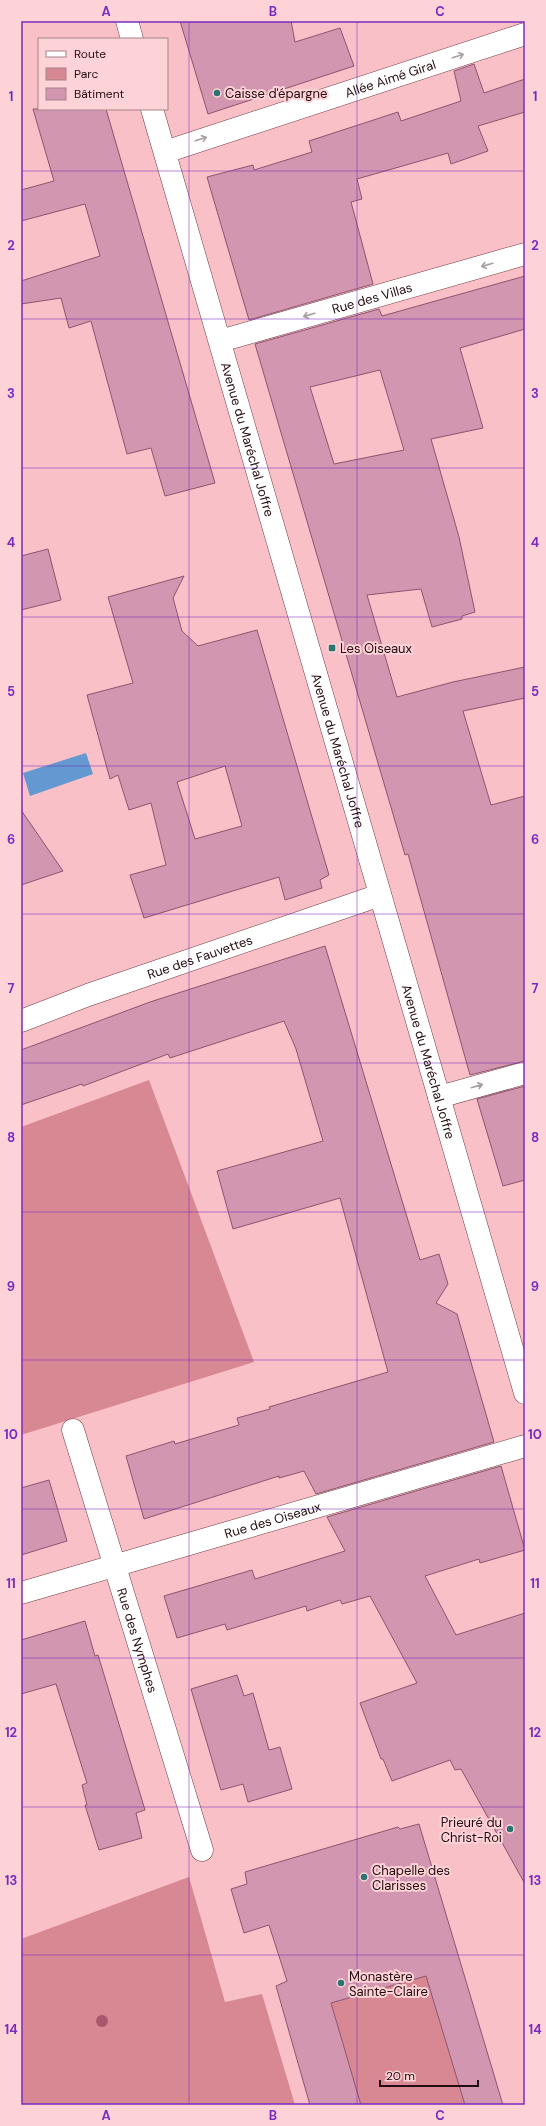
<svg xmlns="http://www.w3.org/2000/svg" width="546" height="2126" viewBox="0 0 546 2126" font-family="'DM Sans',sans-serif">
  <rect width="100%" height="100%" fill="#f9c1c7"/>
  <!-- green -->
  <g fill="#d78892">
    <polygon points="149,1080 254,1362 21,1435 21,1127"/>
    <polygon points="189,1877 225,2002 262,1994 295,2105 21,2105 21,1939"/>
    <polygon points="426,1976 465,2105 361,2105 331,2003"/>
  </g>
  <!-- water -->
  <polygon fill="#6398d1" points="86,753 93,774 30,796 23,773"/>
  <!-- building -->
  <g fill="#d296b0" stroke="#8c556e" fill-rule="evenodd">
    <polygon points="180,21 291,21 295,42 340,28 354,66 208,114"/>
    <polygon points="474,64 484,93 525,79 525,112 478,126 488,151 451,164 448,153 357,179 362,199 351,202 373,284 249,320 207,177 253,165 254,170 312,152 309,141 398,112 401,121 461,101 454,71"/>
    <polygon points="33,109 106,109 215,483 165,496 151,448 127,454 91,321 69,328 61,298 21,304 21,281 100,256 85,204 21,221 21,190 54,181"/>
    <path d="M 525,276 L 525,329 L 460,348 L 483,428 L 431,439 L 459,537 L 475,612 L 462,616 L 462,619 L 432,627 L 421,589 L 367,595 L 397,697 L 453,682 L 525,667 L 525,698 L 463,711 L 491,805 L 525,796 L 525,1061 L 470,1075 L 408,854 L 405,855 L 255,344 L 379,309 L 382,316 ZM 380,370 L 404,450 L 334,464 L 310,387 Z"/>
    <polygon points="48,549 61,600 21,610 21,556"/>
    <path d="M 184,576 L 173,598 L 182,631 L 198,646 L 257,630 L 329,875 L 320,880 L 322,888 L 285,900 L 279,877 L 144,918 L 130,875 L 166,865 L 151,803 L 129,810 L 118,775 L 110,779 L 87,695 L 133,683 L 108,597 ZM 225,766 L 242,826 L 195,839 L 177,782 Z"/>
    <polygon points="21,810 63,871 21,885"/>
    <polygon points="325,946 420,1260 439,1254 448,1284 436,1303 457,1314 494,1442 316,1494 304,1471 279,1478 279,1476 144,1519 126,1456 174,1441 175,1444 239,1425 237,1418 270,1409 269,1407 388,1372 340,1198 233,1229 217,1171 323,1141 296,1049 284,1021 170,1058 168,1054 83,1086 82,1084 21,1105 21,1050 150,1002"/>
    <polygon points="525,1086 525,1180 503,1186 477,1099"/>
    <polygon points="501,1466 525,1550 480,1563 479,1559 425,1576 456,1635 525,1613 525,1884 461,1769 455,1770 450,1760 392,1781 383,1759 381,1759 360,1703 417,1683 370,1596 342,1604 340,1600 307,1611 306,1606 227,1630 225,1624 177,1638 164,1596 252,1570 255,1579 345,1551 327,1517"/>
    <polygon points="49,1480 67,1541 21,1555 21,1488"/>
    <polygon points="85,1621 95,1656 98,1655 145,1810 136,1813 142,1838 99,1850 85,1805 87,1805 82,1785 87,1783 56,1684 21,1694 21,1640"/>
    <polygon points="237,1675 244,1696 253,1693 269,1750 280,1747 292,1789 248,1802 243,1784 221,1790 191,1689"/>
    <polygon points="419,1824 503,2105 465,2105 426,1976 331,2003 361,2105 310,2105 276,1986 287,1981 269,1925 244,1933 231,1889 247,1884 245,1872 398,1827 400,1829"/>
  </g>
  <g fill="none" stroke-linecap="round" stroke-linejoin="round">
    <!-- minor casing -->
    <g stroke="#723942" stroke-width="23">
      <g id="minor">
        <path id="s1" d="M 165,152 L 525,34"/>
        <path id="s2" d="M 220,341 L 525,254"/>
        <path id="s3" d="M 21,1021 L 88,995 L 380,895"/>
        <polyline points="439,1097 525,1073"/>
        <path id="s4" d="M 73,1430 L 202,1850"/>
        <path id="s5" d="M 21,1593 L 525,1446"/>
      </g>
    </g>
    <!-- secondary casing -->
    <g stroke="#723942" stroke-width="23">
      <g id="secondary">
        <polyline points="127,21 132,39"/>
        <path id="s6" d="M 152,109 L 525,1393"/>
      </g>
    </g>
    <!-- minor -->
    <use href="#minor" stroke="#fff" stroke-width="22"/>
    <!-- secondary -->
    <use href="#secondary" stroke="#fff" stroke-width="22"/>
  </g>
  <!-- trees -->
  <circle fill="#a9576d" cx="102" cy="2021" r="6"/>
  <!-- one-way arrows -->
  <defs><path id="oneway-shaft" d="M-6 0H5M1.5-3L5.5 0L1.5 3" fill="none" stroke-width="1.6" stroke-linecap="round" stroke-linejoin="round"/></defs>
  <g stroke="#a79e9f">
    <use href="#oneway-shaft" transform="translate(458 56) rotate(-18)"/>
    <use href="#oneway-shaft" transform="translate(201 139) rotate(-18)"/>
    <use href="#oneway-shaft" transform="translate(487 265) rotate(164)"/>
    <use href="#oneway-shaft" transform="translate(309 315) rotate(164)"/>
    <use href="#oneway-shaft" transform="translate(477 1086) rotate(-16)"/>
  </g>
  <!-- grid -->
  <path fill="none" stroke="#7b2cbf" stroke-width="1" stroke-opacity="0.55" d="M 189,21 L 189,2105M 357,21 L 357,2105M 21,171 L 525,171M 21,319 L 525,319M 21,468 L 525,468M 21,617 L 525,617M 21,766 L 525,766M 21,914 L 525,914M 21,1063 L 525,1063M 21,1212 L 525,1212M 21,1360 L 525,1360M 21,1509 L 525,1509M 21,1658 L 525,1658M 21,1807 L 525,1807M 21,1955 L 525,1955"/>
  <!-- markers -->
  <g fill="#2a7471" stroke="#fdd3d7" stroke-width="1.5">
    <circle cx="217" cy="93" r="4"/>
    <rect x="328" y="644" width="8" height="8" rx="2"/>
    <circle cx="510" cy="1829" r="4"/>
    <circle cx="364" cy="1877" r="4"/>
    <circle cx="341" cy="1983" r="4"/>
  </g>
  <g text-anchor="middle" stroke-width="4" stroke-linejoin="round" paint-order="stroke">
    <!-- street labels -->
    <g font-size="13" fill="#240c10" stroke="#fdd3d7">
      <text dy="5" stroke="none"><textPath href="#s1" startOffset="237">Allée Aimé Giral</textPath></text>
      <text dy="5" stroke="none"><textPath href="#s2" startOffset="158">Rue des Villas</textPath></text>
      <text dy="5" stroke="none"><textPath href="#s6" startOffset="344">Avenue du Maréchal Joffre</textPath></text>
      <text dy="5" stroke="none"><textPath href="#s6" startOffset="668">Avenue du Maréchal Joffre</textPath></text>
      <text dy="5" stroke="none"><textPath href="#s3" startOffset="190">Rue des Fauvettes</textPath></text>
      <text dy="5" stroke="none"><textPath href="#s6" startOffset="992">Avenue du Maréchal Joffre</textPath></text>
      <text dy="5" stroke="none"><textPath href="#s5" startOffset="262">Rue des Oiseaux</textPath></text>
      <text dy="5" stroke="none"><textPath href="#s4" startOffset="220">Rue des Nymphes</textPath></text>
    </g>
    <!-- poi labels -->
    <g font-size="13" fill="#240c10" stroke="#fdd3d7" text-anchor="start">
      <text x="225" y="98">Caisse d'épargne</text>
      <text x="340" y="653">Les Oiseaux</text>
      <text x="502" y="1827" text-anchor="end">Prieuré du<tspan x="502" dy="15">Christ-Roi</tspan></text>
      <text x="372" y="1875">Chapelle des<tspan x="372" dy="15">Clarisses</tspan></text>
      <text x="349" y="1981">Monastère<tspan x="349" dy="15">Sainte-Claire</tspan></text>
    </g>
  </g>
  <!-- border -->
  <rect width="546" height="2126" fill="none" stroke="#fdd3d7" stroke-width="44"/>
  <!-- legend -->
  <rect x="38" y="38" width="130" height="72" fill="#fdd3d7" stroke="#a68387"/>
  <rect x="46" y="51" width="20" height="6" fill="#ffffff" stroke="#a68387"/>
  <text x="74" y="58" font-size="12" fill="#240c10">Route</text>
  <rect x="46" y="68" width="20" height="12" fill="#d78892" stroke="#a68387"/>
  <text x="74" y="78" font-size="12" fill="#240c10">Parc</text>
  <rect x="46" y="88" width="20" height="12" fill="#d296b0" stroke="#a68387"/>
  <text x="74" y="98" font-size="12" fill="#240c10">Bâtiment</text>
  <!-- scale -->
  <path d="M380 2080v6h98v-6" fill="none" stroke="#240c10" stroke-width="2"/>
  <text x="386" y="2080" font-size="12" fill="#240c10" stroke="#fdd3d7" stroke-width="3" paint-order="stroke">20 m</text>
  <rect x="22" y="22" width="502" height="2082" fill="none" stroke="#7b2cbf" stroke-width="1.5"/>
  <g font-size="13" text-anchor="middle" font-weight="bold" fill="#7b2cbf">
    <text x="106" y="16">A</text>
    <text x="273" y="16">B</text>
    <text x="440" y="16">C</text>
    <text x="11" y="101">1</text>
    <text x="535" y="101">1</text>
    <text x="11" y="250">2</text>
    <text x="535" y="250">2</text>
    <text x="11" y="398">3</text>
    <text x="535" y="398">3</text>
    <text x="11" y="547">4</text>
    <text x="535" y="547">4</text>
    <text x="11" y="696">5</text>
    <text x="535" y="696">5</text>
    <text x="11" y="844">6</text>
    <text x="535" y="844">6</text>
    <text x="11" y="993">7</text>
    <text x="535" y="993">7</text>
    <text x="11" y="1142">8</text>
    <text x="535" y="1142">8</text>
    <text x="11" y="1291">9</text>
    <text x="535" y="1291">9</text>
    <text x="11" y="1439">10</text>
    <text x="535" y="1439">10</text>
    <text x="11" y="1588">11</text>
    <text x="535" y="1588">11</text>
    <text x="11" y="1737">12</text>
    <text x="535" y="1737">12</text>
    <text x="11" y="1885">13</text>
    <text x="535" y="1885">13</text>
    <text x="11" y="2034">14</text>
    <text x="535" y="2034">14</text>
    <text x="106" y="2120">A</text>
    <text x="273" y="2120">B</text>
    <text x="440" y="2120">C</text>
  </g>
</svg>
